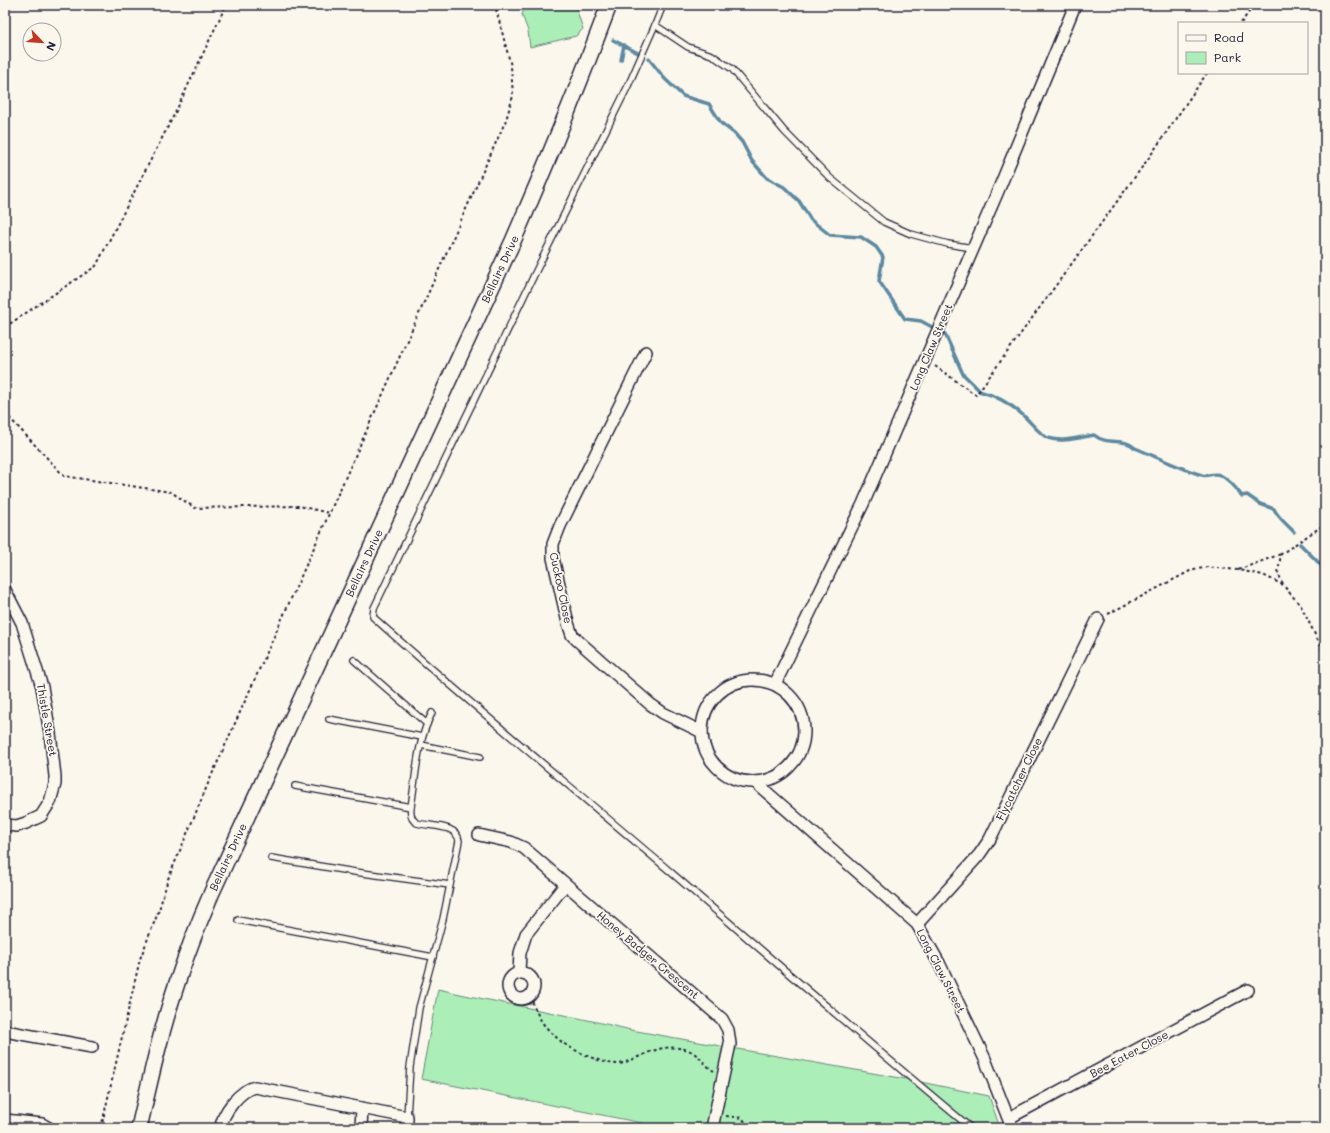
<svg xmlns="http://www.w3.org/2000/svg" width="1330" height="1133" viewBox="0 0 1330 1133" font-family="Mali,sans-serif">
  <rect width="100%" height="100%" fill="#fbf7ec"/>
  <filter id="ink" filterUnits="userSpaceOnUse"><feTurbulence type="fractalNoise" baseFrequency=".025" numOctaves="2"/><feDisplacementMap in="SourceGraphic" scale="8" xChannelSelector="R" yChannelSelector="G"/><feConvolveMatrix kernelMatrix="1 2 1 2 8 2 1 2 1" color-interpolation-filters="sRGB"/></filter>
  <g filter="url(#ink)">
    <!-- green -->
    <g fill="#abeeb8" stroke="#66887a">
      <polygon points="525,5 575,5 583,29 576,36 530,47 528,31 522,15"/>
      <path d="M 438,989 C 502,1004 567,1014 631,1030 L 906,1079 L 989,1096 L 1000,1128 L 667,1128 L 421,1079 Z"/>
    </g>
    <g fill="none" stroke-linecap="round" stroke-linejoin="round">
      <!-- stream -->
      <g stroke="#5c89a0" stroke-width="3.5">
        <polyline points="613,40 640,54"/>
        <polyline points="649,59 665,79 683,96 709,104 721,123 734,133 742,142 752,161 767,178 784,187 799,201 811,220 830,235 861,237 876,247 883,257 879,281 905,319 921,321 945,334 963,374 978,389"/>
        <polyline points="621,60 624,45"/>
        <path d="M 979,391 C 998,396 1014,406 1027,419 C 1033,425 1041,435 1048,438 C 1062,443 1081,437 1094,435 C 1107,446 1125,437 1135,448 C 1157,457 1179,468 1202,475 C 1207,477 1214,472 1220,475 C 1229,479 1236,488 1242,496 L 1247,495 L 1260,504 L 1274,509 C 1279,519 1287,524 1294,532"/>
        <polyline points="1300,544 1325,569"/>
      </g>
      <!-- lane casing -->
      <g stroke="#22223b" stroke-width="8">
        <g id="lane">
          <polyline points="663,5 655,25 688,47 712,55 732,69 784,131 830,178 884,222 911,234 948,244 973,248"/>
          <path d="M 655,25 L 628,86 L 536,271 L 374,608 L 373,617 C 471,705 573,788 673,874 C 772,959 870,1045 971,1128"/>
          <polyline points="354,660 427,724"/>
          <polyline points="329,719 422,737"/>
          <polyline points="421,745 480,757"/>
          <polyline points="295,786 411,807"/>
          <polyline points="271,858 355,872 450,885"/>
          <polyline points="238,920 433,957"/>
          <path d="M 407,1117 L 410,1067 L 419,1008 L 443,919 L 459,841 C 457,824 431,827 417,823 C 411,820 410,814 411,807 C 416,776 417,741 432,713"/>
        </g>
      </g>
      <!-- street casing -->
      <g stroke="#22223b" stroke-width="14">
        <g id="street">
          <polyline points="646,352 560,526 553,544 553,558 568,623 572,635 577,640 650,704 663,713 702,732"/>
          <polyline points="5,590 22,623 42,687 50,733 55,776 55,784 50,802 41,816 26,823 17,826 5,825"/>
          <circle cx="753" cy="731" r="51"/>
          <polyline points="775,684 863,504 998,191 1075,5"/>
          <polyline points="755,782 917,924 939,963 985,1059 1012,1128"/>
          <polyline points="479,835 511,842 524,848 722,1019 728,1030 730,1044 712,1128"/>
          <polyline points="917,924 979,855 990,839 1098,619"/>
          <polyline points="519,972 520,953 526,934 565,885"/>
          <circle cx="521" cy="986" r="13"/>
          <polyline points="5,1031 92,1047"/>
          <polyline points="1009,1118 1248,990"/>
          <polyline points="5,1120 42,1124 49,1128"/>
          <path d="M 221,1128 C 222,1113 240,1090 255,1087 L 407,1117 L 407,1128"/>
          <polyline points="361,1128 362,1108"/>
        </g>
      </g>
      <!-- secondary casing -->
      <g stroke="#22223b" stroke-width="18">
        <path id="secondary" d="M 139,1128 C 150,1080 161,1030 177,983 C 187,952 199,922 212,892 L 513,241 C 547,163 579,85 609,5"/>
      </g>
      <!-- path -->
      <g stroke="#22223b" stroke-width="2" stroke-dasharray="3 3" stroke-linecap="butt">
        <polyline points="1241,23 1254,5"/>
        <polyline points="5,327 96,266 176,111 226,5"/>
        <polyline points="935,366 976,395 1148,159 1207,73"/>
        <polyline points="5,413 64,476 171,492 195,508 299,506 329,513"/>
        <polyline points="1238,570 1281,554"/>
        <polyline points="1283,584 1278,573 1281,554 1325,524"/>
        <polyline points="1108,614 1190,571 1207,567 1238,570 1263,575 1283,585 1301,606 1325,655"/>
        <path d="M 530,996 C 534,1005 538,1018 545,1026 C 550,1032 557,1038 563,1043 C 575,1051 609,1068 623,1063 C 647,1055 660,1042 688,1050 C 699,1054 704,1065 714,1071"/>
        <polyline points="726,1116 742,1118 750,1128"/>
        <polyline points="101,1128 140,959 159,910 168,879 210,779 506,120 513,96 511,66 495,5"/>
      </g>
      <!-- lane -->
      <use href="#lane" stroke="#fbf7ec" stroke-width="5.5"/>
      <!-- street -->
      <use href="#street" stroke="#fbf7ec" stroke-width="11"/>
      <!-- secondary -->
      <use href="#secondary" stroke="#fbf7ec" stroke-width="15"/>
    </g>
  </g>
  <g text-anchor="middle" stroke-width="3.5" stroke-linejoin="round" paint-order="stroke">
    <!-- street labels -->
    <g font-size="11" fill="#22223b" stroke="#fbf7ec">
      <text transform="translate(500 269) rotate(-65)" y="4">Bellairs Drive</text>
      <text transform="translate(931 347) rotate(-67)" y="4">Long Claw Street</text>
      <text transform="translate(364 563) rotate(-65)" y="4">Bellairs Drive</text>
      <text transform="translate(561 588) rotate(78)" y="4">Cuckoo Close</text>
      <text transform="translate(47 720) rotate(80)" y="4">Thistle Street</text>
      <text transform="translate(1019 779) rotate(-64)" y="4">Flycatcher Close</text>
      <text transform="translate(228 857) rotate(-65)" y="4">Bellairs Drive</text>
      <text transform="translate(648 955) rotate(40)" y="4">Honey Badger Crescent</text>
      <text transform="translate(941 971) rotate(63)" y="4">Long Claw Street</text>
      <text transform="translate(1129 1054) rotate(-28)" y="4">Bee Eater Close</text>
    </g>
  </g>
  <!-- margin -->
  <rect width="1330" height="1133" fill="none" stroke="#fbf7ec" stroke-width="20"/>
  <rect x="10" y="10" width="1310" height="1113" fill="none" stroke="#22223b" stroke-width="1.5" filter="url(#ink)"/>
  <!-- legend -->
  <rect x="1178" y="22" width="130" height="52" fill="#fbf7ec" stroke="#a4a2a5"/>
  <rect x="1186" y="35" width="20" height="6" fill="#fbf7ec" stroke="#a4a2a5"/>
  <text x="1214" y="42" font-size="12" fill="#22223b">Road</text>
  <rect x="1186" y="52" width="20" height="12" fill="#abeeb8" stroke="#a4a2a5"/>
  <text x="1214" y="62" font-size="12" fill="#22223b">Park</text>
  <!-- north arrow -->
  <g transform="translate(42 42) rotate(115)"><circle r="19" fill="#fbf7ec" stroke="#a4a2a5"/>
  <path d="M0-3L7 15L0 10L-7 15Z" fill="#c8321e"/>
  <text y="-6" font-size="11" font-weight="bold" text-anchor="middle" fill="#22223b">N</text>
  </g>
</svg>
